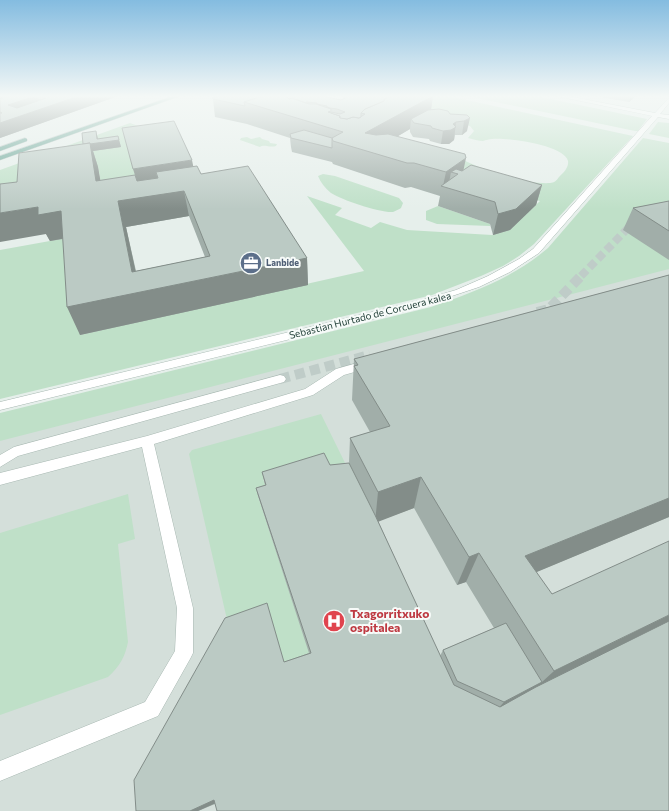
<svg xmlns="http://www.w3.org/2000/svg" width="669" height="811" viewBox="0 0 669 811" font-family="Commissioner,sans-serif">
  <rect width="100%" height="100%" fill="#e6efeb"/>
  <!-- built -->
  <polygon fill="#d4dfda" points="669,166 669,811 0,811 0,431 482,305"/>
  <!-- green -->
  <g fill="#bfe0c8">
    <path d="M 356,96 L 448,96 L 633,136 L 534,244 L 519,256 L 503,266 L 481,276 L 432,295 L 0,399 L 0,250 L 72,237 L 80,335 L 364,271 L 307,196 L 342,208 L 335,215 L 371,228 L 380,222 L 407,230 L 492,235 L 510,230 L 540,201 L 529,198 L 459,191 L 454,155 C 473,167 527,185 550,183 C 554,183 557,180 559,177 C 563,173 569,168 568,161 C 565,145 506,137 492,139 C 489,139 486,140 483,141 C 479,141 473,139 468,138 L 474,131 L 470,126 Z"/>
    <polygon points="467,96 536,96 647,119 638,131 635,131"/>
    <polygon points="658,122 669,123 669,138 649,134"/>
    <polygon points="130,123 178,140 143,200 105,206 98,167 0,212 0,170"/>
    <path d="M 247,137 L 251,139 L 260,137 L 262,139 L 269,141 L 270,143 L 277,144 L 276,146 C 270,148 264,144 260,147 L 240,140 L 241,138 Z"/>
    <path d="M 643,138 L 669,143 L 669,269 L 0,441 L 0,413 L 431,307 C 474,292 513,278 548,248 Z"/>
    <path d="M 323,174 L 335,176 L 399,198 L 403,203 L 401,208 C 399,209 396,211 393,212 C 380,213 342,200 331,193 C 325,188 321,183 318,176 Z"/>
    <polygon points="438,206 490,224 490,226 437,224 426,220 426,211"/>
    <polygon points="321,414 349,471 263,479 268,492 258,496 311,658 286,668 228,624 189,454 192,450"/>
    <path d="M 128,494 L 135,539 L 118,544 L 128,642 C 125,657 120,666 108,677 L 0,715 L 0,533 Z"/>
  </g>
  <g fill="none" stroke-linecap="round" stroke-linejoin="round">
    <!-- minor-tunnel-far1 -->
    <polyline stroke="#bfccc8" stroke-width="8" stroke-dasharray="8 4" stroke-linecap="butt" points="581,276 636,220"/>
    <!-- minor-tunnel -->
    <g stroke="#bfccc8" stroke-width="10" stroke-dasharray="10 5.5" stroke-linecap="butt">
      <polyline points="537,312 549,309 582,275"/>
      <polyline points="280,379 370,355"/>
    </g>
    <!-- minor casing -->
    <g stroke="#a8b8b2" stroke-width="1">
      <g id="minor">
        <polygon points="557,96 567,96 655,113 669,98 669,103 660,114 669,115 669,119 658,117 539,253 510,272 479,287 413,309 0,410 0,402 422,300 456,290 488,276 519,259 533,249 652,116"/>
        <polygon points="368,360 372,361 374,364 372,367 344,375 313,395 154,444 193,608 193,653 190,659 158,716 0,781 0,761 145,702 175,651 177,608 142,447 0,485 0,473 147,436 305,389 336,369"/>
        <polygon points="280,375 284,376 286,379 284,382 18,456 0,467 0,455 14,447"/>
      </g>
    </g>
    <!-- major casing -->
    <g stroke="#c2cac8" stroke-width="1">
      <g id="major">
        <polygon points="173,96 180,96 0,160 0,156"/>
        <polygon points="25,138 27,139 27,141 0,151 0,147"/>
      </g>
    </g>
    <!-- minor -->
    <use href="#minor" fill="#fff" fill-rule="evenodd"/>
    <!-- major -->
    <use href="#major" fill="#6aa596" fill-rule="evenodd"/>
  </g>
  <!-- wall -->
  <g fill="#a1aea9" fill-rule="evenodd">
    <polygon points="0,96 118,96 0,138"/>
    <polygon points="343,96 433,96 431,109 450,114 467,115 467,131 462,135 455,135 454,140 449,144 441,144 430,141 429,139 413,137 410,132 410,129 398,136 464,170 542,185 536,205 510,230 493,235 490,224 438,206 440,196 411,187 405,188 333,164 332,162 292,152 291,147 290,138 247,124 215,117 213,99 341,100 343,99"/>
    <polygon points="595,96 636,96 629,102"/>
    <path d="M 118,136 L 121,147 L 93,151 L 98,167 L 100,181 L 194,167 L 201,174 L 307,258 L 308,285 L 80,335 L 63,239 L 50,241 L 46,234 L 17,182 L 83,144 L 98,139 ZM 189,216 L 205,257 L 136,271 L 126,227 Z"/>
    <polygon points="669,201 669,260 623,230 633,208"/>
    <path d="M 669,275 L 669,517 L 536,572 L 669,811 L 215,804 L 198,811 L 136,811 L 284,662 L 309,653 L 258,496 L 256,488 L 265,485 L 262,472 L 349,463 L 350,438 L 370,432 L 352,400 L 354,359 ZM 414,508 L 457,585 L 466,582 L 494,628 L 443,650 L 440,656 L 378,521 Z"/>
  </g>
  <!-- shaded-wall -->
  <g fill="#838d89">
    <polygon points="0,96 20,96 0,102"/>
    <polygon points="36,96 37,96 42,108 14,117 8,105"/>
    <polygon points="79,96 118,96 0,138 0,123"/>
    <polygon points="433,96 430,117 411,119 410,129 371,152 365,133"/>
    <polygon points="631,96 636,96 629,102"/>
    <polygon points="470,118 467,131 462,135 464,121"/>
    <polygon points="456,122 454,140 449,144 441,144 443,131"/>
    <polygon points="96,131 99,143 119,140 121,147 93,151 98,167 105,206 84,145 97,139"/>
    <polygon points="466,158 461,182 458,174 451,172 448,188 443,186 446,172"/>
    <polygon points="192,160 196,180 156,172 159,186 184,191 189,216 126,227 140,292 307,258 308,285 80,335 67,307 132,272 118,201 142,197 133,169"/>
    <polygon points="542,185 536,205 510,230 493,235 498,214"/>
    <polygon points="38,207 61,211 72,237 50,241 46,234 0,242 0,213"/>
    <polygon points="421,477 414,508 375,523 378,492"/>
    <polygon points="669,498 669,517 508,584 525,556"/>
    <polygon points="479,553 466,582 457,585 469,557"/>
    <polygon points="669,615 669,623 496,711 504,702 542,682 554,671"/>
    <polygon points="214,800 218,802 198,811 190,811"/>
  </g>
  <!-- building -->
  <g fill="#bbcac4" stroke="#838d89" fill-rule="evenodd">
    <polygon points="10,96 36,96 8,105 17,108 46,98 39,96 79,96 0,123 0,113 2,113 0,112 0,99"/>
    <polygon points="220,96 263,96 244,102 245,106 213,99 213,97"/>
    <polygon points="263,96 283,96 287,97 289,99 292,98 309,104 316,104 331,109 331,111 328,112 340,116 339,117 347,119 353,117 359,118 365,114 361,113 365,109 384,101 384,99 393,96 433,96 365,133 376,135 388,134 465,154 466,158 446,172 414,163 407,163 333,141 332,138 343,132 244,102"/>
    <polygon points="283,96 322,96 341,100 348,97 344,96 393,96 384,99 384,101 365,109 361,113 361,117 359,118 353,117 347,119 340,118 340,116 331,113 331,112 340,114 345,112 337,109 330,108 327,107 327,106 317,104 317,103 306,102 306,103 292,98 289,99 287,97"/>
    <polygon points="439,109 448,111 450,114 467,115 470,118 464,121 456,122 453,124 456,127 451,130 443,131 432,128 431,126 414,123 411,119 428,110"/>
    <polygon points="174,121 192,160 133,169 122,128"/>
    <polygon points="304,130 332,138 332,148 291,138 290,134"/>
    <polygon points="96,131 97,139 118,136 119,140 90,144 90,143 83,144 82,133"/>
    <path d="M 90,143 L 96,181 L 135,175 L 137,181 L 158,178 L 156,172 L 197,166 L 201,174 L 248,166 L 307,258 L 67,307 L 61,211 L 38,215 L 38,207 L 0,213 L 0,184 L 17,182 L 19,153 ZM 184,191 L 210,256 L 132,272 L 118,201 Z"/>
    <polygon points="471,165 542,185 516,209 498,214 495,202 441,186 458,174 451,172 456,169 462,171"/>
    <polygon points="669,201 669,231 633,208"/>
    <polygon points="669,275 669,498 525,556 552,594 669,541 669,615 554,671 479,553 469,557 421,477 378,492 350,438 390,426 354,366 358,365 354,359"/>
    <polygon points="324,453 330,465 349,463 375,515 454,685 500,707 536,687 669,621 669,811 217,811 214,800 190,811 136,811 134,780 225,618 267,603 284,662 311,653 256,488 266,485 262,472"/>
    <polygon points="506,623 542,682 504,702 457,681 443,650"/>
  </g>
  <!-- sky -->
  <linearGradient id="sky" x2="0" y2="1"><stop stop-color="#84bce0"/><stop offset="0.46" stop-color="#f4f8f6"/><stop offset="1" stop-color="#f4f8f6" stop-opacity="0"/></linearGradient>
  <rect width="669" height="209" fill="url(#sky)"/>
  <!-- icons -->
  <defs>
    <g id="office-disc" transform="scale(1.15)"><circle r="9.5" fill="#5c6f8a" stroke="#f7fbf9"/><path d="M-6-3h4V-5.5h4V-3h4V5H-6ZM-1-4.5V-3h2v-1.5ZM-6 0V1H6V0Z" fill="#fff"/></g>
    <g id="hospital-disc" transform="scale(1.15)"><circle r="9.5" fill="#e0444e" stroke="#f7fbf9"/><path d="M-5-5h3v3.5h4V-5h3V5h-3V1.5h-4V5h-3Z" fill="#fff"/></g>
  </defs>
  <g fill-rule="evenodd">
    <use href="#office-disc" x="251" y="263"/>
    <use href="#hospital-disc" x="334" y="621"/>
  </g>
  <g text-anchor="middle" stroke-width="4" stroke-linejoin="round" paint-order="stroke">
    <!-- far-service labels -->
    <g font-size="9" font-weight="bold" fill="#4e5e75" stroke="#f7fbf9" text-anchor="start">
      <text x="266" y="266">Lanbide</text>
    </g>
    <!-- street labels -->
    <g font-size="10" fill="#24423a" stroke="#f7fbf9">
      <text transform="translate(370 315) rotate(-14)" y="4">Sebastian Hurtado de Corcuera kalea</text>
    </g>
    <!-- near-health labels -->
    <g font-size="12" font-weight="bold" fill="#be3a42" stroke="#f7fbf9" text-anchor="start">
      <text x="350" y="618">Txagorritxuko<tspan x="350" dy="14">ospitalea</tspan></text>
    </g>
  </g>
</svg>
